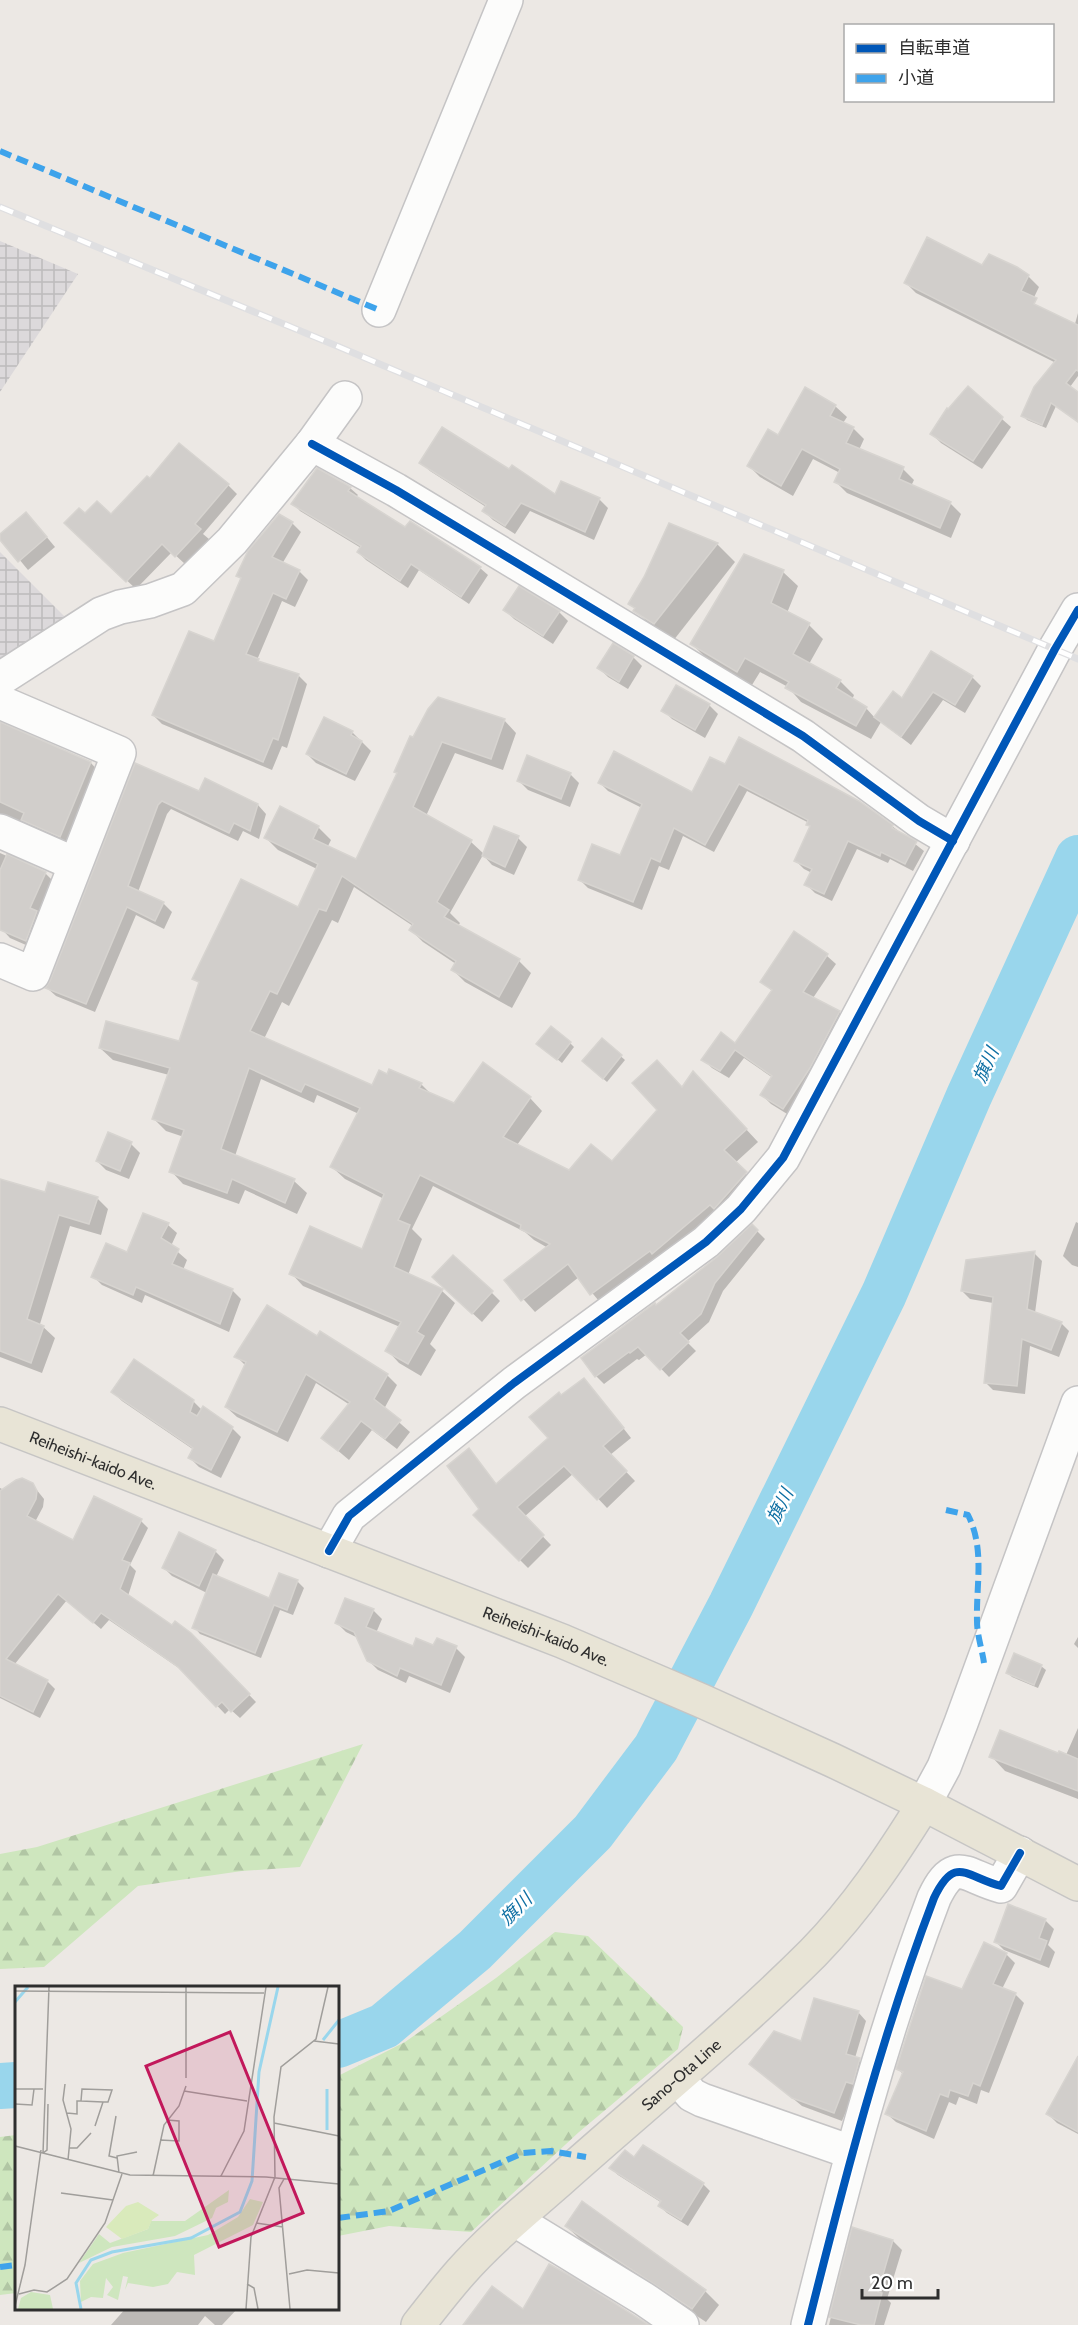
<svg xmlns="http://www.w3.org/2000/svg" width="1078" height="2325" viewBox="0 0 1078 2325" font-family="Cabin,'Noto Sans JP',sans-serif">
  <defs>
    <pattern id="industrial-grid" width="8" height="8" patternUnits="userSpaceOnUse" patternTransform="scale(1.5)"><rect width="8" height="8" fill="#dcd9db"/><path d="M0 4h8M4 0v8" fill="none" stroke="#bdbbbc"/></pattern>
    <pattern id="forest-firs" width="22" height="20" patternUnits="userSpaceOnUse" patternTransform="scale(1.5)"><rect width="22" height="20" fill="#cee6be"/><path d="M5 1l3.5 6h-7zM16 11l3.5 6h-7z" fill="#b1c6a4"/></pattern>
  </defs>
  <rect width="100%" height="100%" fill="#ece8e4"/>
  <!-- industrial -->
  <g fill="url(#industrial-grid)">
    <polygon points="0,241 78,274 0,392"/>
    <polygon points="0,552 69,621 0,669"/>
  </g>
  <!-- forest -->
  <g fill="url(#forest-firs)">
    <polygon points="363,1744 300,1867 242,1871 138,1886 44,1967 0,1969 0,1854 37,1847"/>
    <polygon points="555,1932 588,1936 683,2027 678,2049 579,2132 471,2232 389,2226 338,2236 338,2076 405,2042 496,1978"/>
    <polygon points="16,2135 16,2293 0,2295 0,2137"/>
  </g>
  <!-- shadow -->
  <g fill="#0003">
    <polygon points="983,267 1028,276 1039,287 1025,316 1078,363 1078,376 1070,387 1078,393 1078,417 1076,420 1056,406 1046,428 1027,420 1023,415 1056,363 916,293 905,282"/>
    <polygon points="1078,313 1078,328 1075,324"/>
    <polygon points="968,389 1011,427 982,469 941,443 932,434"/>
    <polygon points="835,406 847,417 843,423 853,428 864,439 859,450 903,469 914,480 911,486 950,503 961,514 951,538 847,493 836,482 840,473 813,459 793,496 760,477 749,466 779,437"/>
    <polygon points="421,462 510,471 556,496 599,499 608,508 594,540 530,511 515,534 493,520 484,511 486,507 430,471"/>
    <polygon points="228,485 237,494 203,534 209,539 185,564 172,552 136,589 75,532 85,516 111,516"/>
    <polygon points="350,488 358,495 356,497 406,529 480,568 488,575 469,604 419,570 408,588 366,560 358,552 361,548 300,511 293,503"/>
    <polygon points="35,523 55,547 28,570 0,536"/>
    <polygon points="292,523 301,532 282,564 299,571 308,580 295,607 282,601 257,660 262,664 298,675 307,684 287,748 282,746 272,770 162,724 153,715 214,643 242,579 238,576"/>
    <polygon points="717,544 735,562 673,641 653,629 630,603 645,578"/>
    <polygon points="744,555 783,572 798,586 787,613 809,625 823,639 809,664 840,681 854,695 852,700 866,708 875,718 903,700 972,677 981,686 965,713 943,700 911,745 881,722 871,739 801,702 788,687 760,672 752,685 706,658 692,644"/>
    <polygon points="505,610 559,612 568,621 553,644 514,619"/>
    <polygon points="613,645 633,657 642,666 628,689 608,677 599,668"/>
    <polygon points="709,705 718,714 705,738 672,719 663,710"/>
    <polygon points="325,719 352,732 371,751 355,781 316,763 307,754"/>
    <polygon points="504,720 516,733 503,770 455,753 426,816 471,842 484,854 518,838 527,847 514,875 492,865 483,855 450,913 460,923 458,926 519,961 531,973 512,1008 465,982 453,970 456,964 423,942 411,930 413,926 354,887 338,923 332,920 289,1006 282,1002 264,1039 372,1087 421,1084 431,1094 454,1104 483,1064 530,1098 542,1111 517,1145 570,1172 612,1163 682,1089 705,1085 758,1142 735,1163 758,1186 603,1306 579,1277 535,1312 506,1280 548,1248 534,1240 525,1232 433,1186 412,1229 422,1239 408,1275 442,1291 455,1303 430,1344 436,1350 421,1376 399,1363 387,1350 400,1327 303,1286 291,1273 363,1251 384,1199 345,1179 332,1167 359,1114 317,1095 314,1103 261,1079 235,1156 294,1181 307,1193 297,1214 245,1190 239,1204 183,1184 171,1171 184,1137 166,1131 154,1119 169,1075 113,1060 100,1048 180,1042 200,984 194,979 299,909 317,869 278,850 266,838 280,808 318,827 331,840 327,848 357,861 398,774 411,738"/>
    <polygon points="0,722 91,763 99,772 69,845 0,823"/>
    <polygon points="710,759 892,826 924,851 913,871 890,859 888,863 857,849 832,901 815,893 806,884 812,873 804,869 795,860 811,827 809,823 747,791 714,852 683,836 669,870 659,866 642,910 588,888 579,879 621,857 642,808 608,791 600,783 693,794"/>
    <polygon points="136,765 199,793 258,805 266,814 259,839 243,831 238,841 171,809 167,814 138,892 163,903 172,912 164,929 136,915 95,1012 56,996 47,988"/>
    <polygon points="570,774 579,783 570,807 528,790 519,781"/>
    <polygon points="0,853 45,873 54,882 35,949 10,938 0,927"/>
    <polygon points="795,933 827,956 836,964 813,998 839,1012 848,1021 792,1117 771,1104 762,1095 773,1078 744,1058 729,1078 712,1068 703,1059 736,1045 772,991 762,981"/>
    <polygon points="602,1040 625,1060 607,1082 588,1065"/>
    <polygon points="570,1043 574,1047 562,1063 542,1047"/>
    <polygon points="131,1144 140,1153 129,1179 106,1170 97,1161"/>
    <polygon points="0,1180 46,1194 97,1198 108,1209 101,1235 70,1226 40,1324 55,1338 42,1373 0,1357"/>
    <polygon points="144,1215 168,1225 177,1233 171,1246 187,1260 183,1270 232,1290 241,1299 229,1332 145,1295 142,1303 102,1285 93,1276 128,1254"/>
    <polygon points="1076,1222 1078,1223 1078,1267 1072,1265 1063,1256"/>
    <polygon points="752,1226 765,1239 723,1291 709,1322 687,1342 696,1351 669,1377 647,1354 639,1360 637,1359 604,1384 596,1376 656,1306 718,1258"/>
    <polygon points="1034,1253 1042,1261 1035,1313 1061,1323 1069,1331 1059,1357 1030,1346 1025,1394 993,1390 985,1382 993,1303 970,1299 962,1291"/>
    <polygon points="443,1286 492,1293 500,1301 482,1322"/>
    <polygon points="236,1356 387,1375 397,1385 384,1409 410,1432 397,1449 372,1430 349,1460 323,1438 350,1405 316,1383 288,1442 237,1417 226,1407 246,1366"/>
    <polygon points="592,1388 631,1438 610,1455 635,1481 607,1508 574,1473 524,1517 551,1545 528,1568 475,1515 481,1509 469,1450 497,1485 550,1439 561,1397"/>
    <polygon points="113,1392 193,1401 202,1410 232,1428 241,1437 221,1478 199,1467 190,1458 194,1450 122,1401"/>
    <polygon points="32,1484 44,1499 43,1507 35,1522 73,1542 141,1521 148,1528 130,1565 136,1571 128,1596 173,1627 190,1634 256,1702 240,1718 230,1709 225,1714 186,1673 109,1620 101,1629 67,1600 14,1665 47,1681 55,1689 40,1718 0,1698 0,1488 4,1490"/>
    <polygon points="215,1551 224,1560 216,1577 270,1600 297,1581 304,1588 293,1615 280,1610 261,1658 200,1634 194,1627 207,1593 172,1576 163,1567"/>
    <polygon points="373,1610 382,1619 376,1633 414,1648 456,1648 465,1657 450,1693 409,1676 406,1683 378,1670 368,1660 358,1638 346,1632 337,1623"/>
    <polygon points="1078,1637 1078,1648 1074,1644"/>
    <polygon points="1041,1666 1046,1670 1038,1688 1012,1677 1008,1673"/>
    <polygon points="1078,1728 1078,1799 1005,1771 991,1756 1066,1755"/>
    <polygon points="1045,1920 1054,1929 1048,1945 1055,1952 1049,1968 1004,1950 995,1941"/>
    <polygon points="1006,1954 1015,1963 1002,1989 1015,1994 1024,2003 989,2093 981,2090 977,2104 959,2097 956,2105 949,2102 934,2139 896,2122 887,2114 903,2074 898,2069 962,1991"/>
    <polygon points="858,2012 866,2021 855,2058 868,2068 855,2090 842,2121 802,2106 751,2064 802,2043"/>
    <polygon points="1078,2063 1078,2134 1057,2123 1048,2114"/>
    <polygon points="611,2168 703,2184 710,2191 688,2226 667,2213 660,2206 662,2203 618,2175"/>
    <polygon points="566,2226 705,2291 719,2305 706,2322 580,2239"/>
    <polygon points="853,2229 893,2241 902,2250 887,2299 891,2303 884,2325 829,2325"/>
    <polygon points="126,2308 238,2308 222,2325 215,2325 205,2316 198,2325 111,2325"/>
  </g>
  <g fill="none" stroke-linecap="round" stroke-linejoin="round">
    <!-- river -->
    <g stroke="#99d6ec" stroke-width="46">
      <polyline points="338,2045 384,2026 475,1950 593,1832 656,1748 731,1605 884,1294 969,1096 1078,858"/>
      <polyline points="0,2086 16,2085"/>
    </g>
  </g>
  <!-- building -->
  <g fill="#d1cecb" stroke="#d7d4d0" stroke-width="1.5">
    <polygon points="927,237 982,265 989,254 1017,267 1029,275 1021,291 1037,298 1034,304 1078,325 1078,371 1076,370 1066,383 1078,392 1078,422 1051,403 1042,425 1021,416 1034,387 1056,360 904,283"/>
    <polygon points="968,386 1003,417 973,461 930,434 947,408 948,409"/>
    <polygon points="805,387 836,405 830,416 854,427 846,443 904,467 899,479 951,502 940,528 834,482 840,469 802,449 781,486 747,466 768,429 778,435"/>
    <polygon points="442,427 509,469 512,465 555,494 561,481 600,498 585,532 521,503 505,526 482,511 486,505 419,463"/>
    <polygon points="179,443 229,484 195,524 201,529 175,557 162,544 126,582 64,523 79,508 85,513 97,501 111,514 147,476 150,478"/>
    <polygon points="317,468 351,487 348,491 405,527 410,521 481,567 461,597 411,564 400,581 357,552 361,546 291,504"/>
    <polygon points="26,512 47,537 18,562 0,540 0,534"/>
    <polygon points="279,514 293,522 272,557 300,570 286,599 273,593 246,654 259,659 258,661 299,674 278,740 273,738 263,762 152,715 189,631 214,641 241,578 236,576 248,551"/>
    <polygon points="669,523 718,543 654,624 633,611 635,608 628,604 644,577"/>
    <polygon points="744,554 784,570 771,603 810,623 793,654 841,680 836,688 867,707 856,726 785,688 789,682 745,658 737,672 690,644"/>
    <polygon points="519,586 560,611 543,636 503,610"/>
    <polygon points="613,643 634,656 619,682 597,668"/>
    <polygon points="931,651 973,676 955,705 933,692 901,737 874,717 893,691 902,698"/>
    <polygon points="676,685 710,704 695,730 661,711"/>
    <polygon points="438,697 505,719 491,759 442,742 413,807 472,840 437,902 449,910 444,917 520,959 499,997 451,970 456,961 409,930 413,924 342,876 326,911 319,909 277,994 270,991 250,1031 372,1085 379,1070 387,1074 389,1069 422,1083 419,1088 454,1103 483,1062 531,1097 503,1137 569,1170 591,1144 612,1161 657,1110 632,1083 657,1060 682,1087 693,1071 747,1129 724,1150 747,1172 714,1209 710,1205 652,1254 650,1251 590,1295 568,1264 521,1301 504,1280 550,1244 520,1229 521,1225 420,1175 398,1220 410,1225 394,1267 443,1289 417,1332 424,1336 408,1364 385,1351 401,1322 289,1274 310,1226 362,1249 384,1194 330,1167 360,1108 305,1084 301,1092 249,1068 221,1149 295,1179 285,1203 232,1179 227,1193 169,1172 184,1130 152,1119 170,1068 99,1048 106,1021 179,1041 199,982 192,979 241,879 298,907 318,864 264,838 280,806 319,826 313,839 356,859 397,773 394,772 410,736 413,737 428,709"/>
    <polygon points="324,717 353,731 351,735 362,741 346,774 306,754"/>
    <polygon points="0,722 91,762 60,837 21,820 24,813 0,802"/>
    <polygon points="739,737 859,801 893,825 892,828 917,841 905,864 881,852 880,856 848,841 824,894 804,885 812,869 794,861 810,826 806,825 808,820 739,784 705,845 674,828 660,862 651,858 633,902 578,880 592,844 620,855 642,804 598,783 614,751 692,792 710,757 725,764"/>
    <polygon points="527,755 571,773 561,799 517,781"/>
    <polygon points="135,763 199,791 205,778 258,804 250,831 234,823 229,833 162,801 158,805 128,886 164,902 155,921 127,907 86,1004 45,988 50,981"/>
    <polygon points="494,826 519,836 505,867 482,856"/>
    <polygon points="7,854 46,872 30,908 37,911 26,941 0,930 0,870"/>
    <polygon points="794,931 828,954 803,992 840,1011 810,1068 783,1109 760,1095 772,1076 735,1050 720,1071 701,1060 721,1032 735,1043 772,990 760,982"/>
    <polygon points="551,1026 571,1042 557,1060 536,1044"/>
    <polygon points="602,1038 622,1055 603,1079 582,1061"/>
    <polygon points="108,1132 132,1142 120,1171 96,1161"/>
    <polygon points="0,1179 45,1192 48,1182 98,1197 89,1224 59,1215 27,1319 44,1326 31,1363 0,1351"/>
    <polygon points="143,1213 169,1223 161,1238 179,1249 172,1264 233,1289 220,1324 136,1287 133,1295 91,1277 106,1243 127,1252"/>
    <polygon points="752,1224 758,1230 715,1283 701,1314 680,1333 689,1342 660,1370 638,1347 630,1353 629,1352 595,1377 581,1358 655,1303 656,1305 717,1257"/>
    <polygon points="1035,1251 1027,1309 1062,1322 1051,1350 1022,1339 1017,1386 984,1383 993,1297 961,1291 966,1260"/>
    <polygon points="453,1255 493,1291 472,1314 432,1277"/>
    <polygon points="267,1305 317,1336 320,1331 388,1374 374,1399 401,1420 385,1439 361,1421 338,1451 321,1438 350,1402 306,1374 277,1432 225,1407 246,1362 234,1357"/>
    <polygon points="134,1359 194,1400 190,1412 197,1416 203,1406 233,1427 211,1470 188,1458 193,1448 111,1392"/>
    <polygon points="584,1378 624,1428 603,1446 627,1471 597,1500 564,1466 517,1507 544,1535 519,1561 473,1515 479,1509 447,1466 469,1448 496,1484 548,1438 529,1417 559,1392 561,1395"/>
    <polygon points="22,1478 33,1483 37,1491 36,1499 27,1516 73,1540 94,1496 142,1519 122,1560 130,1563 120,1589 172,1625 175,1621 191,1633 250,1694 231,1712 222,1702 216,1707 178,1667 101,1613 93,1623 58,1594 6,1659 48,1680 33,1712 0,1696 0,1491 16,1480"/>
    <polygon points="179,1532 216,1550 199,1586 162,1568"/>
    <polygon points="279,1573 298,1580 287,1610 274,1605 255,1653 192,1628 213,1574 269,1598"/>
    <polygon points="345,1598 374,1609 366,1627 413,1646 416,1638 433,1645 437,1638 457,1646 441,1685 400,1668 397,1676 367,1661 354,1632 335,1623"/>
    <polygon points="1014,1653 1042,1665 1034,1685 1006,1673"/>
    <polygon points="1000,1730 1058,1753 1059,1751 1078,1759 1078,1791 989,1757"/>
    <polygon points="1008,1904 1046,1919 1039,1938 1047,1941 1040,1960 994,1942"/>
    <polygon points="984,1942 1007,1953 993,1984 1016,1993 980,2086 973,2083 968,2096 950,2090 948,2097 940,2094 926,2131 885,2114 903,2072 896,2069 926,1976 962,1989"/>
    <polygon points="814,1998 859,2011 846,2054 860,2058 853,2084 846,2082 834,2113 792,2098 749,2064 774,2031 801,2041"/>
    <polygon points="1078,2056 1078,2132 1046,2114"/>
    <polygon points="643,2145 704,2183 681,2220 658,2206 661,2201 609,2168 625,2150 634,2157"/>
    <polygon points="582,2201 706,2290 692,2309 565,2226"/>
    <polygon points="852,2227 893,2240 878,2292 882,2293 874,2325 861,2325 829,2317"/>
    <polygon points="549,2264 578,2280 649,2325 463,2325 492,2286 523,2309"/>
  </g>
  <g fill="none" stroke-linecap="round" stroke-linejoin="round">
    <!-- minor casing -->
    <g stroke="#c5c4c5" stroke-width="36">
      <g id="minor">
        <polyline points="379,310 506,0"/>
        <polyline points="312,444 396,490 803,736 919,821 953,841"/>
        <polyline points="0,679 101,614 120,607 150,601 183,589 232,541 312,444 345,398"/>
        <polyline points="0,702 119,753 33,974 0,960"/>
        <polyline points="0,831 75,864"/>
        <polyline points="329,1551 349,1516 514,1383 706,1242 741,1209 783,1158 1055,649 1078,610"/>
        <polyline points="924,1804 944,1767 961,1723 1078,1403"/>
        <polyline points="677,2078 692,2095 702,2100 851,2152"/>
        <polyline points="515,2220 644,2299 682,2325"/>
        <path d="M 808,2325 C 844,2181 881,2037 934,1898 C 955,1854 966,1877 1001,1886 L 1020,1853"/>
      </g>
    </g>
    <!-- major casing -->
    <g stroke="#c6c5c4" stroke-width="36">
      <g id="major">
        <path id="s1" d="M 0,1424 L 562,1641 L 702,1701 L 832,1760 L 924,1804 L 1078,1884"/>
        <path id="s2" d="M 418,2325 C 432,2307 446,2289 461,2272 C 490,2239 527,2209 560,2180 C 645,2104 733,2033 813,1953 C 857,1908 891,1857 924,1804"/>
      </g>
    </g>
    <!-- minor -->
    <use href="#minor" stroke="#fcfcfb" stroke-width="33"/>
    <!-- major -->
    <use href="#major" stroke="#e8e4d6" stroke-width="33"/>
    <!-- rail casing -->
    <g stroke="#dfdfe1" stroke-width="7">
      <polyline id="rail" points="0,207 337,346 1078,659"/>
    </g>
    <!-- rail -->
    <use href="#rail" stroke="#fff" stroke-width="4.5" stroke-dasharray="14" stroke-linecap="butt"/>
    <!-- quiet -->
    <g stroke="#3ea3eb" stroke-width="6" stroke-dasharray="12 6" stroke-linecap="butt">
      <polyline points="0,151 379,310"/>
      <path d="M 946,1510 L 968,1515 C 985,1549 976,1584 977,1621 C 977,1635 982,1649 984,1663"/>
      <polyline points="338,2218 389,2211 523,2153 551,2151 586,2157"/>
      <polyline points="0,2267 16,2265"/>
    </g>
    <!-- cycleway casing -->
    <g stroke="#fff" stroke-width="11">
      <g id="cycleway">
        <polyline points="312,444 396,490 803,736 919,821 953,841"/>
        <polyline points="329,1551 349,1516 514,1383 706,1242 741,1209 783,1158 1055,649 1078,610"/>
        <path d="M 808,2325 C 844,2181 881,2037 934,1898 C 955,1854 966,1877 1001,1886 L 1020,1853"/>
      </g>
    </g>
    <!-- cycleway -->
    <use href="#cycleway" stroke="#0057b8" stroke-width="8"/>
  </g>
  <g text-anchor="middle" stroke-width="5" stroke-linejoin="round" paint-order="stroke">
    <!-- street labels -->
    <g font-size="16" fill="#2e2e2e" stroke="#fff">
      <text dy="6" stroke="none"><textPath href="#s1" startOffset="100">Reiheishi-kaido Ave.</textPath></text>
      <text dy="6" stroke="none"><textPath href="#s1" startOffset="586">Reiheishi-kaido Ave.</textPath></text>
      <text dy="6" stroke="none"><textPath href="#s2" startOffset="364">Sano-Ota Line</textPath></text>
    </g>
    <!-- water labels -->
    <g font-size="18" font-style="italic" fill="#0d6fa3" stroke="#fff">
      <text transform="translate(986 1065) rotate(-66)" y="6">旗川</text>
      <text transform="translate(780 1506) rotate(-64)" y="6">旗川</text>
      <text transform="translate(516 1909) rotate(-45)" y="6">旗川</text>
    </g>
  </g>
  <!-- overview -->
  <g transform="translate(15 1986)">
    <rect width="324" height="324" fill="#ece8e4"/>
    <path d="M 214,204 L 213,216 L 201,222 L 197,232 L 160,250 L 97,261 L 64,277 L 84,248 L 95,257 L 133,243 L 136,235 L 170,235 ZM 235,213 L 248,216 L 238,239 L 179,269 L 180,289 L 162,286 L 153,298 L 138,301 L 113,297 L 110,304 L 113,291 L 108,290 L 103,314 L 92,309 L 98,301 L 91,292 L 88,312 L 76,311 L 66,316 L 65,295 L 78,278 L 108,267 L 193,249 L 223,231 ZM 16,306 L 35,309 L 38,323 L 3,323 L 6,312 Z" fill="#cee6be"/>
    <path d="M 123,216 L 144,229 L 137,234 L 133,243 L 107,253 L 91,241 L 111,220 Z" fill="#d9eabb"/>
    <path fill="none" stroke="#99d6ec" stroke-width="3" d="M 0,16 L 13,1M 308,54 L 324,34M 312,144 L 312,103M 66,323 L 61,297 L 76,274 L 97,266 L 176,252 L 225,226 L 237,195 L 244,86 L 263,1"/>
    <path fill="none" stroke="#a09e9b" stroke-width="1.5" d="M 0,5 L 249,7M 299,55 L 324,58M 171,92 L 171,1M 50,98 L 48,114 L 56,143 L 53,174M 0,103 L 28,103M 169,105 L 232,115M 0,118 L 17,119 L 19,103M 52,127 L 62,128 L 62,115 L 66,115 L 88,116 L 93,116 L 97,104 L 67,103 L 66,115M 101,130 L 94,170 L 102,172M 259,137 L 324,150M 80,140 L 88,116M 145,154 L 164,155 L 164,135 L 152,134M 0,160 L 115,189 L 251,191 L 324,198M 54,162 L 62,162 L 76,147M 28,167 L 32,164 L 33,118M 28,167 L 34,1M 104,187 L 102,170 L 122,166M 138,190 L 149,139 L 164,120 L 171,100M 206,190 L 229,145 L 251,1M 260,191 L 259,131 L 266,81 L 301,53 L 313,1M 269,193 L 264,202 L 275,323M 46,207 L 98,214M 241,237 L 268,241M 274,288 L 292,284 L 324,287M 232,298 L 239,302 L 243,323M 4,308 L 19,304 L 32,306 L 52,293 L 90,237 L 107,188M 0,320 L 10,279 L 26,164M 231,323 L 236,251 L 260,191"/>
    <path fill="#c2185b" fill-opacity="0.15" stroke="#c2185b" stroke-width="3" d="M 215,46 L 288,227 L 204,261 L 131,80 Z"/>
    <rect width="324" height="324" fill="none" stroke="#2e2e2e" stroke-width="3"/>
  </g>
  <!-- legend -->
  <rect x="844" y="24" width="210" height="78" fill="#ffffff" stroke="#ababab" stroke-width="1.5"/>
  <rect x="856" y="44" width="30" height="9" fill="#0057b8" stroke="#ababab" stroke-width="1.5"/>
  <text x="898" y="54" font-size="18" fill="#2e2e2e">自転車道</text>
  <rect x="856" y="74" width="30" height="9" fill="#3ea3eb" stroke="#ababab" stroke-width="1.5"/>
  <text x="898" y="84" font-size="18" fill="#2e2e2e">小道</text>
  <!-- scale -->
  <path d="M862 2289v9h76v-9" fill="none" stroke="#2e2e2e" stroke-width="3"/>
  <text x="871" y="2289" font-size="18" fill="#2e2e2e" stroke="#ffffff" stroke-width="4.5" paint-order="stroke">20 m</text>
</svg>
